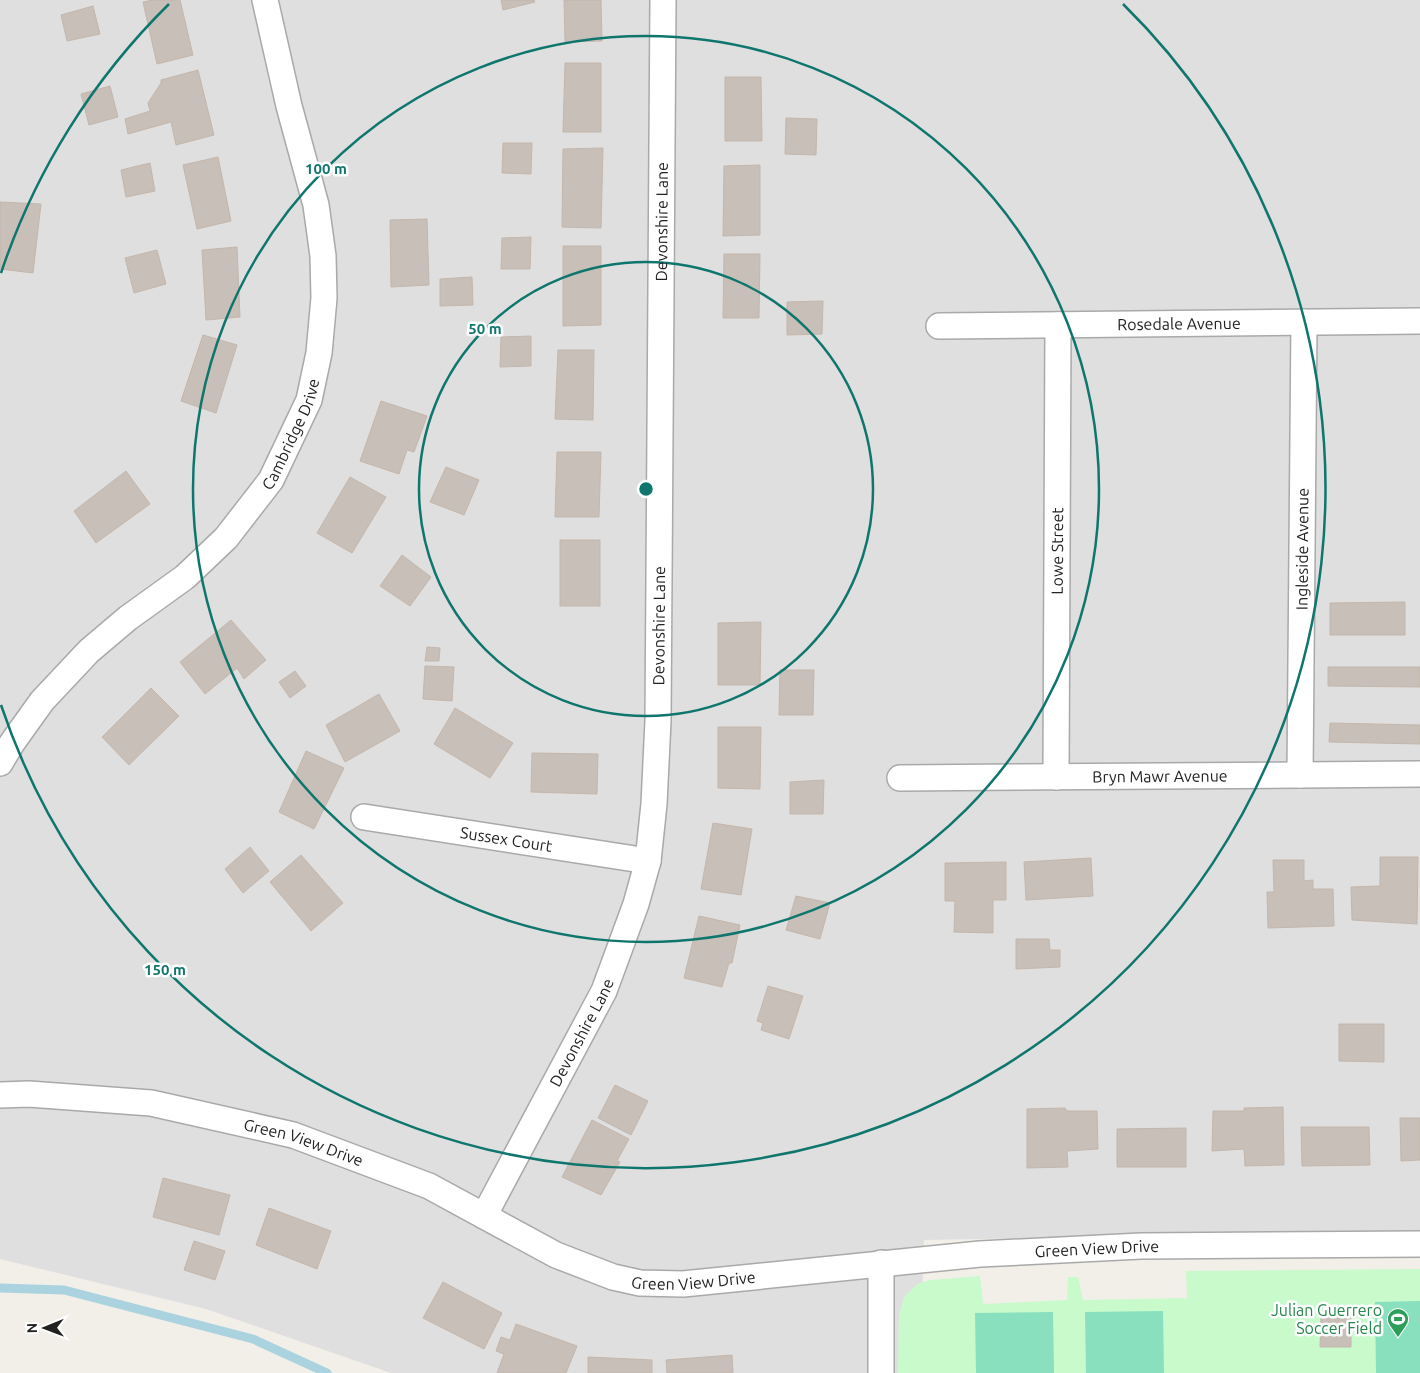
<svg xmlns="http://www.w3.org/2000/svg" width="1420" height="1373" viewBox="0 0 1420 1373" font-family="Ubuntu,sans-serif">
  <rect width="100%" height="100%" fill="#f2efe9"/>
  <!-- residential -->
  <polygon fill="#e0dfdf" points="0,0 1420,0 1420,1231 924,1240 920,1373 391,1373 206,1309 0,1259"/>
  <!-- park -->
  <polygon fill="#c8facc" points="1420,1269 1420,1373 898,1373 899,1315 904,1297 917,1284 930,1280 980,1276 983,1304 1067,1300 1068,1277 1078,1277 1083,1300 1187,1298 1186,1271"/>
  <!-- pitch -->
  <g fill="#88e0be">
    <polygon points="1420,1301 1420,1373 1376,1373 1375,1302"/>
    <polygon points="1163,1311 1164,1373 1086,1373 1085,1312"/>
    <polygon points="1053,1312 1054,1373 976,1373 975,1313"/>
  </g>
  <g fill="none" stroke-linecap="round" stroke-linejoin="round">
    <!-- stream -->
    <polyline stroke="#aad3df" stroke-width="9" points="0,1288 64,1290 253,1339 327,1373"/>
  </g>
  <!-- building -->
  <g fill="#c7bfb8" stroke="#c4b6ab">
    <polygon points="153,0 180,0 193,55 157,64 143,2"/>
    <polygon points="501,0 534,0 535,2 503,10"/>
    <polygon points="564,0 601,0 602,41 565,42"/>
    <polygon points="93,6 100,34 67,41 61,15"/>
    <polygon points="565,63 601,63 601,132 563,132"/>
    <polygon points="198,70 214,135 176,145 171,122 128,134 125,119 150,111 148,103 161,83 161,80"/>
    <polygon points="725,77 761,77 762,141 725,141"/>
    <polygon points="110,86 118,117 89,125 81,94"/>
    <polygon points="786,118 817,119 816,155 785,154"/>
    <polygon points="503,143 532,143 531,174 502,173"/>
    <polygon points="603,148 601,228 562,227 563,149"/>
    <polygon points="218,157 231,221 197,229 183,165"/>
    <polygon points="150,163 155,191 126,197 121,170"/>
    <polygon points="760,165 760,235 723,236 724,166"/>
    <polygon points="0,202 41,204 33,273 0,269"/>
    <polygon points="427,219 429,285 391,287 390,220"/>
    <polygon points="531,237 530,269 501,269 502,238"/>
    <polygon points="563,246 601,246 601,325 563,326"/>
    <polygon points="237,247 240,317 206,320 202,250"/>
    <polygon points="157,250 166,284 134,293 125,258"/>
    <polygon points="724,254 760,254 759,318 723,318"/>
    <polygon points="472,277 473,305 440,306 440,279"/>
    <polygon points="823,301 822,334 787,335 787,302"/>
    <polygon points="203,335 237,345 216,413 181,401"/>
    <polygon points="531,336 531,366 500,367 501,337"/>
    <polygon points="558,350 594,350 593,420 555,419"/>
    <polygon points="381,401 427,416 414,452 407,450 399,474 360,461"/>
    <polygon points="557,452 601,452 599,517 555,517"/>
    <polygon points="446,467 479,480 464,515 430,502"/>
    <polygon points="126,471 150,504 96,543 74,511"/>
    <polygon points="350,477 386,497 352,553 317,533"/>
    <rect x="560" y="540" width="40" height="66"/>
    <polygon points="402,555 431,577 410,606 380,586"/>
    <polygon points="1405,602 1405,635 1330,635 1330,603"/>
    <polygon points="231,620 266,660 244,679 237,668 205,694 180,662"/>
    <polygon points="761,622 760,685 718,685 718,623"/>
    <polygon points="427,647 440,648 439,661 425,661"/>
    <polygon points="425,666 454,667 452,701 423,699"/>
    <polygon points="1328,667 1420,667 1420,687 1328,686"/>
    <polygon points="780,670 814,670 813,715 779,715"/>
    <polygon points="295,671 306,686 290,698 279,682"/>
    <polygon points="151,688 179,716 129,765 102,737"/>
    <polygon points="379,694 400,731 345,762 326,725"/>
    <polygon points="455,708 513,743 490,778 434,744"/>
    <polygon points="1330,723 1420,725 1420,744 1329,742"/>
    <polygon points="718,727 761,727 760,789 718,788"/>
    <polygon points="306,751 344,768 314,829 279,812"/>
    <polygon points="532,753 598,754 597,794 531,792"/>
    <polygon points="824,780 823,814 790,814 790,782"/>
    <polygon points="713,823 752,829 741,895 701,889"/>
    <polygon points="250,847 269,871 243,893 225,869"/>
    <polygon points="301,855 343,903 311,931 270,882"/>
    <polygon points="1380,857 1418,857 1417,924 1352,920 1351,887 1380,886"/>
    <polygon points="1091,858 1093,896 1026,900 1024,862"/>
    <polygon points="1273,860 1304,860 1304,881 1313,880 1313,889 1333,889 1334,926 1268,928 1267,892 1274,892"/>
    <polygon points="1006,862 1006,900 993,900 993,933 954,932 955,901 945,901 945,863"/>
    <polygon points="796,896 830,903 820,939 786,930"/>
    <polygon points="699,916 740,925 732,963 729,963 722,987 684,978"/>
    <polygon points="1016,939 1049,939 1050,950 1060,950 1060,967 1016,969"/>
    <polygon points="768,986 803,996 789,1039 761,1030 763,1023 757,1021"/>
    <polygon points="1339,1024 1384,1024 1384,1062 1339,1061"/>
    <polygon points="615,1085 648,1101 631,1135 598,1118"/>
    <polygon points="1283,1107 1284,1165 1245,1166 1244,1149 1212,1151 1213,1111 1244,1111 1244,1108"/>
    <polygon points="1065,1108 1067,1111 1097,1111 1098,1149 1067,1151 1068,1167 1027,1168 1027,1109"/>
    <polygon points="1400,1118 1420,1118 1420,1160 1401,1161"/>
    <polygon points="592,1120 629,1139 617,1161 620,1162 601,1195 562,1177"/>
    <polygon points="1301,1127 1369,1127 1370,1165 1302,1166"/>
    <polygon points="1186,1128 1186,1167 1117,1167 1117,1129"/>
    <polygon points="163,1178 230,1195 219,1235 153,1217"/>
    <polygon points="269,1208 331,1231 317,1269 256,1245"/>
    <polygon points="194,1241 225,1251 215,1280 184,1270"/>
    <polygon points="443,1282 502,1313 484,1349 423,1318"/>
    <polygon points="1321,1316 1351,1316 1351,1347 1320,1347"/>
    <polygon points="516,1324 577,1346 566,1373 497,1373 504,1354 496,1351 501,1337 510,1340"/>
    <polygon points="732,1355 733,1373 667,1373 666,1360"/>
    <polygon points="588,1357 652,1360 652,1373 588,1373"/>
  </g>
  <g fill="none" stroke-linecap="round" stroke-linejoin="round">
    <!-- street casing -->
    <g stroke="#a9a9a9" stroke-width="28">
      <g id="street">
        <path id="s1" d="M 939,326 L 1420,321"/>
        <path id="s2" d="M 0,763 L 12,743 L 42,701 L 89,651 L 128,618 L 185,577 L 226,538 L 271,480 L 309,400 L 319,353 L 324,298 L 323,256 L 316,205 L 289,106 L 265,0"/>
        <path id="s3" d="M 1300,775 L 1304,322"/>
        <path id="s4" d="M 1056,777 L 1058,325"/>
        <path id="s5" d="M 900,778 L 1420,774"/>
        <path id="s6" d="M 364,817 L 648,861"/>
        <path id="s7" d="M 0,1095 L 29,1094 L 151,1103 L 293,1135 L 429,1186 L 556,1255 L 613,1277 L 640,1283 L 683,1284 L 980,1254 L 1141,1246 L 1420,1244"/>
        <path id="s8" d="M 484,1216 L 604,991 L 636,904 L 648,861 L 654,804 L 658,721 L 663,0"/>
        <polyline points="881,1263 881,1373"/>
      </g>
    </g>
    <!-- street -->
    <use href="#street" stroke="#fff" stroke-width="25"/>
  </g>
  <!-- distance rings -->
  <g fill="none" stroke="#0f766e" stroke-width="2.5">
    <circle cx="646" cy="489" r="227"/>
    <circle cx="646" cy="489" r="453"/>
    <path d="M1 273A680 680 0 0 1 169 4M1123 4A680 680 0 1 1 1 705"/>
  </g>
  <!-- icons -->
  <defs>
    <g id="stadium-pin" transform="scale(1.125)"><path d="M0 17L-7.5 6A9.5 9.5 0 1 1 7.5 6Z" fill="#2e9e5b" stroke="#fff"/><path d="M0-5a6.5 5 0 1 0 0 10a6.5 5 0 1 0 0-10ZM-3.5-1.8h7v3.6h-7Z" fill="#fff"/></g>
  </defs>
  <g fill-rule="evenodd">
    <use href="#stadium-pin" x="1398" y="1319"/>
  </g>
  <g text-anchor="middle" stroke-width="5" stroke-linejoin="round" paint-order="stroke">
    <!-- street labels -->
    <g font-size="16" fill="#222" stroke="#fff">
      <text dy="6" stroke="none"><textPath href="#s8" startOffset="1032">Devonshire Lane</textPath></text>
      <text dy="6" stroke="none"><textPath href="#s1" startOffset="240">Rosedale Avenue</textPath></text>
      <text dy="6" stroke="none"><textPath href="#s2" startOffset="445">Cambridge Drive</textPath></text>
      <text dy="6" stroke="none"><textPath href="#s3" startOffset="226">Ingleside Avenue</textPath></text>
      <text dy="6" stroke="none"><textPath href="#s4" startOffset="226">Lowe Street</textPath></text>
      <text dy="6" stroke="none"><textPath href="#s8" startOffset="628">Devonshire Lane</textPath></text>
      <text dy="6" stroke="none"><textPath href="#s5" startOffset="260">Bryn Mawr Avenue</textPath></text>
      <text dy="6" stroke="none"><textPath href="#s6" startOffset="144">Sussex Court</textPath></text>
      <text dy="6" stroke="none"><textPath href="#s8" startOffset="208">Devonshire Lane</textPath></text>
      <text dy="6" stroke="none"><textPath href="#s7" startOffset="309">Green View Drive</textPath></text>
      <text dy="6" stroke="none"><textPath href="#s7" startOffset="1134">Green View Drive</textPath></text>
      <text dy="6" stroke="none"><textPath href="#s7" startOffset="729">Green View Drive</textPath></text>
    </g>
    <!-- leisure labels -->
    <g font-size="16" fill="#27864d" stroke="#fff" text-anchor="end">
      <text x="1382" y="1316">Julian Guerrero<tspan x="1382" dy="18">Soccer Field</tspan></text>
    </g>
  </g>
  <circle cx="646" cy="489" r="8" fill="#0f766e" stroke="#fff" stroke-width="2.5"/>
  <g font-size="15" text-anchor="middle" font-weight="bold" fill="#0f766e" stroke="#fff" stroke-width="5" stroke-linejoin="round" paint-order="stroke">
    <text x="326" y="174">100 m</text>
    <text x="485" y="334">50 m</text>
    <text x="165" y="975">150 m</text>
  </g>
  <!-- north arrow -->
  <g transform="translate(45 1328) rotate(269)" stroke="#ffffff" stroke-width="4" paint-order="stroke">
  <path d="M0-4L9 19L0 12L-9 19Z" fill="#222222"/>
  <text y="-8" font-size="14" font-weight="bold" text-anchor="middle" fill="#222222">N</text>
  </g>
</svg>
